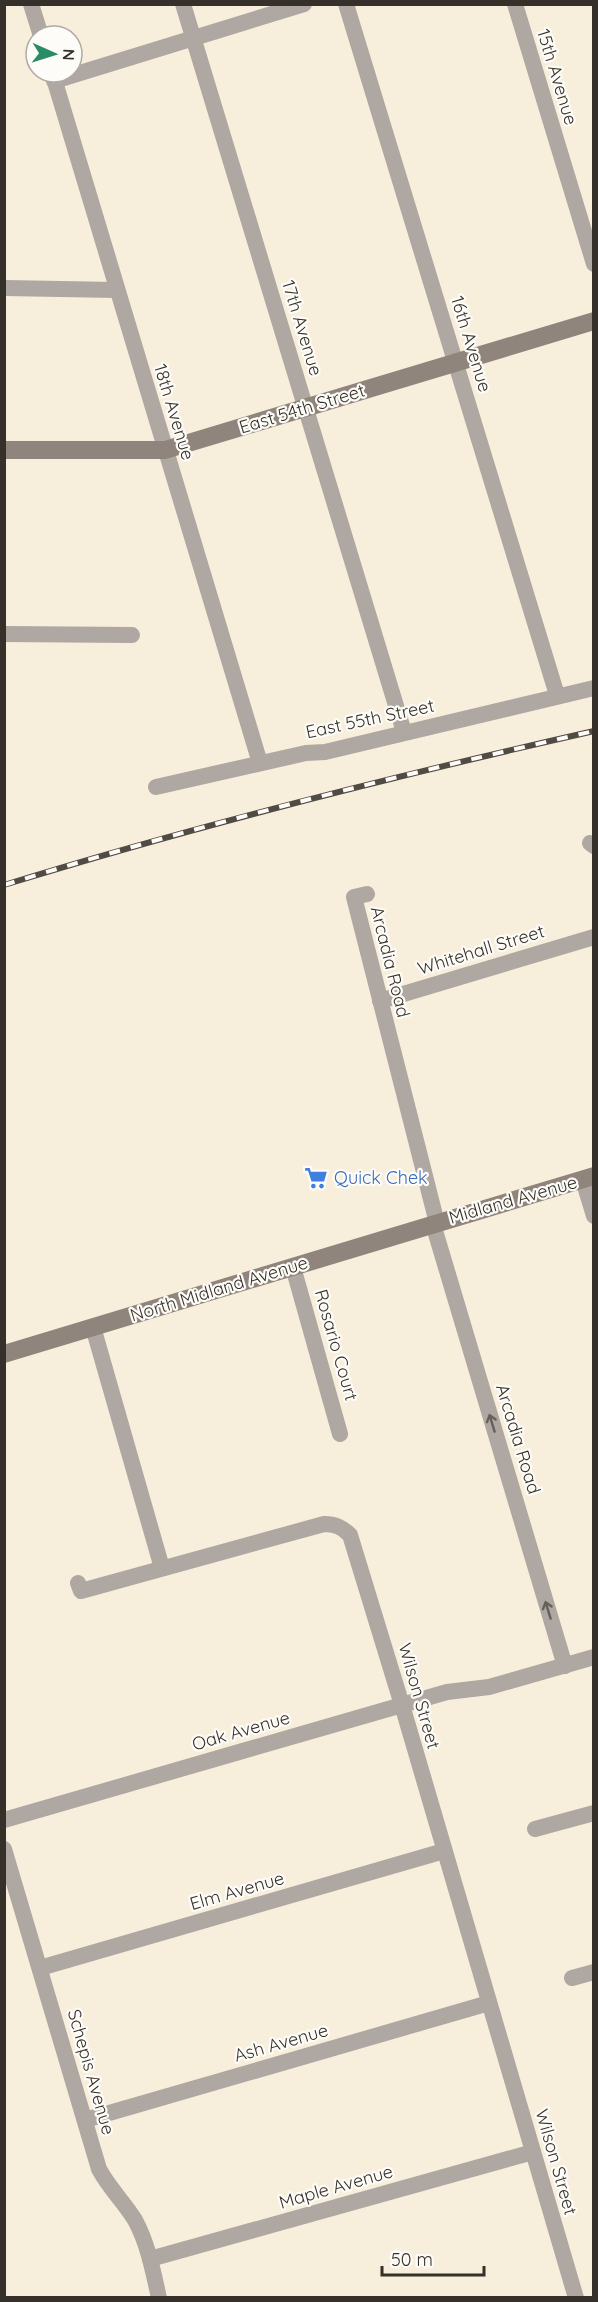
<svg xmlns="http://www.w3.org/2000/svg" width="598" height="2302" viewBox="0 0 598 2302" font-family="Quicksand,sans-serif">
  <rect width="100%" height="100%" fill="#f7eedb"/>
  <g fill="none" stroke-linecap="round" stroke-linejoin="round">
    <!-- street -->
    <g stroke="#afa7a1" stroke-width="16">
      <polyline points="31,4 41,36"/>
      <polyline points="183,4 404,732"/>
      <polyline points="346,4 557,695"/>
      <polyline points="515,4 594,264"/>
      <polyline points="52,72 260,763"/>
      <polyline points="54,81 304,4"/>
      <polyline points="4,288 117,290"/>
      <polyline points="4,634 132,635"/>
      <polyline points="156,787 306,753 325,752 594,688"/>
      <polyline points="590,843 594,846"/>
      <polyline points="367,894 354,897 437,1223"/>
      <polyline points="380,1001 594,937"/>
      <polyline points="583,1180 594,1216"/>
      <polyline points="433,1224 565,1666"/>
      <polyline points="293,1267 340,1434"/>
      <polyline points="93,1327 162,1568"/>
      <path d="M 78,1583 L 81,1591 L 324,1524 C 335,1524 342,1527 350,1535 L 402,1705 L 576,2298"/>
      <polyline points="4,1820 447,1692 489,1687 594,1657"/>
      <polyline points="535,1829 594,1813"/>
      <path d="M 4,1849 L 99,2169 C 109,2188 124,2202 135,2220 C 148,2244 153,2271 159,2298"/>
      <polyline points="40,1968 444,1851"/>
      <polyline points="572,1978 594,1972"/>
      <polyline points="85,2120 489,2003"/>
      <polyline points="150,2259 533,2152"/>
    </g>
    <!-- secondary -->
    <g stroke="#8f857c" stroke-width="18">
      <polyline points="4,450 165,450 594,321"/>
      <polyline points="4,1354 594,1176"/>
    </g>
    <!-- rail casing -->
    <g stroke="#504b43" stroke-width="6">
      <path id="rail" d="M 4,885 C 198,825 395,776 594,731"/>
    </g>
    <!-- rail -->
    <use href="#rail" stroke="#fefcf8" stroke-width="4" stroke-dasharray="11" stroke-linecap="butt"/>
  </g>
  <!-- one-way arrows -->
  <defs><path id="oneway-shaft" d="M-6 0H5M1.5-3L5.5 0L1.5 3" fill="none" stroke-width="1.6" stroke-linecap="round" stroke-linejoin="round" transform="scale(1.5)"/></defs>
  <g stroke="#66605a">
    <use href="#oneway-shaft" transform="translate(492 1423) rotate(-107)"/>
    <use href="#oneway-shaft" transform="translate(548 1610) rotate(-107)"/>
  </g>
  <!-- icons -->
  <defs>
    <g id="supermarket-bare" transform="scale(1.8)"><path d="M-6-5.5h2.5l.6 2H6L4.5 2H-2.5L-4.4-4H-6ZM-1.5 3.2a1.3 1.3 0 1 0 .1 0ZM3 3.2a1.3 1.3 0 1 0 .1 0Z" fill="#3f7fe0" stroke="#fefcf8" stroke-width="2.5" paint-order="stroke"/></g>
  </defs>
  <g fill-rule="evenodd">
    <use href="#supermarket-bare" x="316" y="1178"/>
  </g>
  <g text-anchor="middle" stroke-width="4.5" stroke-linejoin="round" paint-order="stroke">
    <!-- street labels -->
    <g font-size="18" fill="#35312a" stroke="#fefcf8">
      <text transform="translate(557 77) rotate(73)" y="6">15th Avenue</text>
      <text transform="translate(302 328) rotate(73)" y="6">17th Avenue</text>
      <text transform="translate(471 344) rotate(73)" y="6">16th Avenue</text>
      <text transform="translate(302 409) rotate(-17)" y="6">East 54th Street</text>
      <text transform="translate(174 412) rotate(73)" y="6">18th Avenue</text>
      <text transform="translate(370 719) rotate(-12)" y="6">East 55th Street</text>
      <text transform="translate(481 950) rotate(-17)" y="6">Whitehall Street</text>
      <text transform="translate(390 962) rotate(76)" y="6">Arcadia Road</text>
      <text transform="translate(513 1200) rotate(-16)" y="6">Midland Avenue</text>
      <text transform="translate(219 1289) rotate(-17)" y="6">North Midland Avenue</text>
      <text transform="translate(336 1345) rotate(74)" y="6">Rosario Court</text>
      <text transform="translate(518 1439) rotate(73)" y="6">Arcadia Road</text>
      <text transform="translate(419 1696) rotate(74)" y="6">Wilson Street</text>
      <text transform="translate(241 1731) rotate(-16)" y="6">Oak Avenue</text>
      <text transform="translate(237 1891) rotate(-16)" y="6">Elm Avenue</text>
      <text transform="translate(281 2043) rotate(-16)" y="6">Ash Avenue</text>
      <text transform="translate(91 2072) rotate(74)" y="6">Schepis Avenue</text>
      <text transform="translate(556 2162) rotate(74)" y="6">Wilson Street</text>
      <text transform="translate(336 2187) rotate(-16)" y="6">Maple Avenue</text>
    </g>
    <!-- shop labels -->
    <g font-size="18" fill="#366cbe" stroke="#fefcf8" text-anchor="start">
      <text x="334" y="1184">Quick Chek</text>
    </g>
  </g>
  <!-- border -->
  <rect width="598" height="2302" fill="none" stroke="#35312a" stroke-width="12"/>
  <!-- north arrow -->
  <g transform="translate(54 54) rotate(93)"><circle r="28" fill="#fefcf8" stroke="#aeaba6" stroke-width="1.5"/>
  <path d="M0-4.5L10 22L0 15L-10 22Z" fill="#298c67"/>
  <text y="-9" font-size="16" font-weight="bold" text-anchor="middle" fill="#35312a">N</text>
  </g>
  <!-- scale -->
  <path d="M382 2266v9h102v-9" fill="none" stroke="#35312a" stroke-width="3"/>
  <text x="391" y="2266" font-size="18" fill="#35312a" stroke="#fefcf8" stroke-width="4.5" paint-order="stroke">50 m</text>
</svg>
